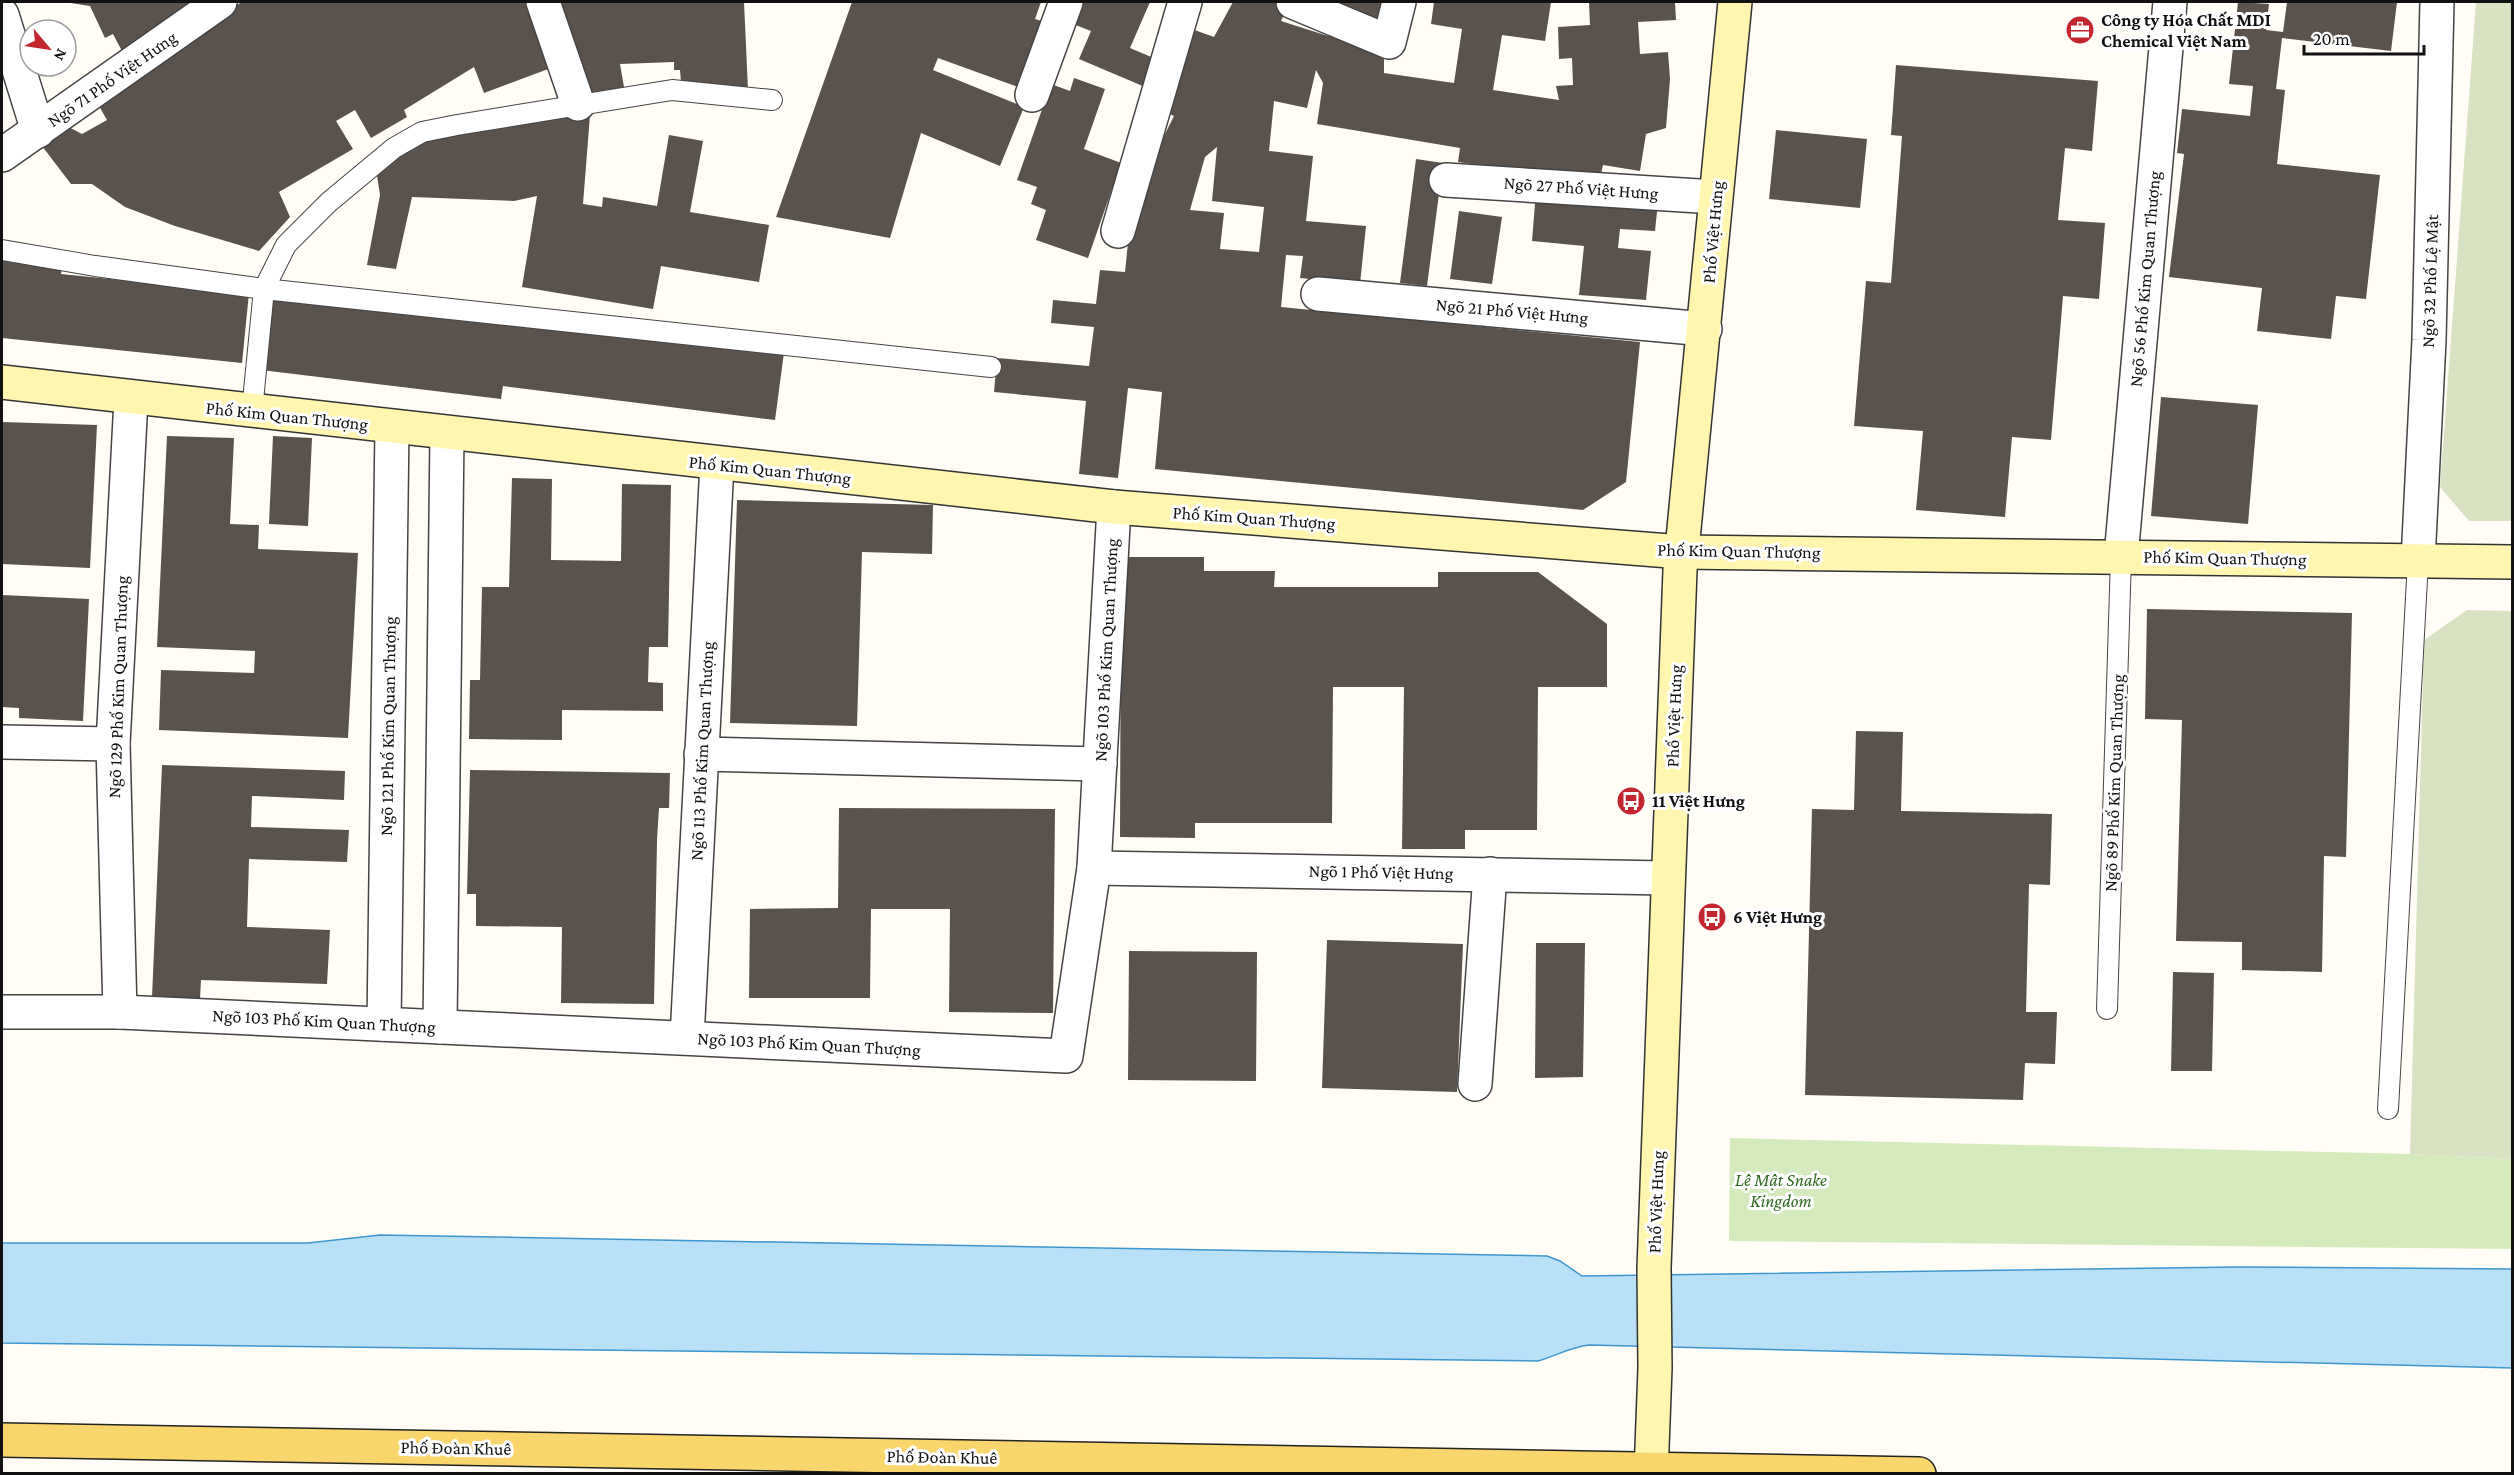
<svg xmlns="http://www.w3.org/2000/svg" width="2514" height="1475" viewBox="0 0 2514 1475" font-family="'Crimson Pro',serif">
  <rect width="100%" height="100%" fill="#fffdf5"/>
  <!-- green -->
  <polygon fill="#d5ebbd" points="1730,1138 2410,1154 2512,1159 2512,1249 1729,1241"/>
  <!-- cemetery -->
  <g fill="#d9e3c4">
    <polygon points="2476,2 2512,2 2512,521 2469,521 2440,487"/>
    <polygon points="2467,610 2512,611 2512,1159 2410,1154 2424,640"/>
  </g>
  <!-- water -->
  <path fill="#b9e0f7" stroke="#3f96cf" stroke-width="1.5" d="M 380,1235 L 1547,1256 L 1560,1261 L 1582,1276 L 2237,1267 L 2512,1269 L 2512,1368 L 1589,1345 C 1570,1347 1556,1356 1538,1361 L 2,1343 L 2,1243 L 308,1243 Z"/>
  <!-- building -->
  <g fill="#5a524d" fill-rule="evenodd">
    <polygon points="64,2 208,2 123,53 113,34 105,38 90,6"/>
    <polygon points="242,2 535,2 559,65 484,93 474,67 404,110 407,117 371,138 355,110 336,121 353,149 279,192 290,217 259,251 175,226 125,207 92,184 71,184 42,146 67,126 82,134 107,120 95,99 159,51"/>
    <polygon points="556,2 744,2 748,90 682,94 680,70 674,70 674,62 620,64 624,87 583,96"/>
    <polygon points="852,2 1041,2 1035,19 1048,23 1018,87 938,58 933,70 1024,107 1000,166 921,133 890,238 776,217"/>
    <polygon points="1082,2 1150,2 1130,48 1156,59 1145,87 1079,59 1091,31 1073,24"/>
    <path d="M 1233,2 L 1277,2 L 1288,6 L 1281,21 L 1328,36 L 1332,26 L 1384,48 L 1384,73 L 1454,83 L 1462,29 L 1431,24 L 1434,2 L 1551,2 L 1545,41 L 1502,35 L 1493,90 L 1559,100 L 1556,86 L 1573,85 L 1572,58 L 1559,59 L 1558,27 L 1590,25 L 1589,2 L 1675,2 L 1676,20 L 1638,22 L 1640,54 L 1668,52 L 1670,79 L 1666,128 L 1646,134 L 1640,171 L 1603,165 L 1599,183 L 1458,162 L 1460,148 L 1317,124 L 1323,83 L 1316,70 L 1307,108 L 1274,101 L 1269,151 L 1313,156 L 1306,221 L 1366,226 L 1360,284 L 1300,278 L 1303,256 L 1286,255 L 1281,307 L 1640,342 L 1626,482 L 1583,510 L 1155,469 L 1162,392 L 1128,388 L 1118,478 L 1079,474 L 1086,401 L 994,392 L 997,358 L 1089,366 L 1094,327 L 1051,323 L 1053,300 L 1096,304 L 1100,270 L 1125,272 L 1132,204 L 1142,205 L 1161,142 L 1174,116 L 1159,109 L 1189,28 L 1214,37 ZM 1217,147 L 1212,201 L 1264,207 L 1259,252 L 1220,249 L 1224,213 L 1190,210 L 1205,157 Z"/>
    <polygon points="1323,2 1387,2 1378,28"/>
    <polygon points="2238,2 2269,4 2266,30 2283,32 2287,2 2397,2 2391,51 2282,38 2276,89 2285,90 2277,164 2380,175 2366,299 2336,296 2331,339 2257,331 2262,288 2169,277 2184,154 2177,153 2182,109 2250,116 2253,86 2229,84"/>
    <polygon points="1896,65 2098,81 2092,151 2065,148 2058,220 2105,223 2099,299 2063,296 2051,440 2012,437 2005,517 1916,510 1923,431 1854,426 1866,281 1891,283 1902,136 1891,135"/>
    <polygon points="1074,78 1105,89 1084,149 1121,163 1088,258 1036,240 1046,210 1031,204 1037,187 1017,180 1051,84 1070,91"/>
    <polygon points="590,115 583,204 602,207 603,197 657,206 669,135 703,141 690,212 769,225 759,282 661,266 653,309 522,287 537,196 514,201 412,197 396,269 367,265 380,195 376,169 399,141 535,119"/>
    <polygon points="1776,130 1867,139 1860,208 1769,199"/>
    <polygon points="1416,159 1443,163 1427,286 1400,283"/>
    <polygon points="1536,191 1658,202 1655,231 1620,229 1618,248 1651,251 1646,300 1579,295 1584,246 1532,241"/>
    <polygon points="1459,211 1502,217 1492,284 1450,279"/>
    <polygon points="2,255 63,261 61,274 249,293 242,363 2,338"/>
    <polygon points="273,281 785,345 775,420 503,386 501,399 261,370"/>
    <polygon points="2161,397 2258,405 2248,524 2151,516"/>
    <polygon points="2,422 97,425 90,568 2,564"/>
    <polygon points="167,436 234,438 230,524 259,525 258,549 358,553 348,738 159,730 161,670 254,673 255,651 157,647"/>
    <polygon points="273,436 312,438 308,526 269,524"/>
    <polygon points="512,478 552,479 551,560 621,561 622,484 671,485 668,647 649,647 648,682 663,683 663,711 562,710 562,740 469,739 470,680 480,680 482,587 509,587"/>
    <polygon points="737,500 933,505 932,554 862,552 857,726 730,723"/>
    <polygon points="1121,557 1204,557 1204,571 1275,571 1274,587 1438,587 1438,572 1538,572 1607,624 1607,687 1538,687 1537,830 1465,830 1465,849 1402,849 1404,687 1333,687 1332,823 1195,823 1195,838 1120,837"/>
    <polygon points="2,595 89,599 83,721 19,718 19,708 2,707"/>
    <polygon points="2147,609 2352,613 2346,857 2324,856 2322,972 2242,970 2242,942 2176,941 2182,720 2145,719"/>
    <polygon points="1856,731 1903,732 1901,811 2052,814 2050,885 2029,884 2026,1012 2057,1012 2055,1064 2025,1063 2023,1100 1805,1095 1812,809 1854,810"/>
    <polygon points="162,765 345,771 344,800 252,796 251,827 349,830 347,862 249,859 247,927 330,930 327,984 201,980 200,999 152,997"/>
    <polygon points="470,770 670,773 669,808 659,808 657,840 654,1004 561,1003 562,927 476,926 476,894 467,894"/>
    <polygon points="839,808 1055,809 1053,1013 949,1012 950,909 871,909 870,998 749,998 750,909 838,908"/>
    <polygon points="1327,940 1463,944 1457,1092 1322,1088"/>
    <polygon points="1536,943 1585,943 1583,1077 1535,1078"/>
    <polygon points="1129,951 1257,952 1256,1081 1128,1080"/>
    <polygon points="2173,972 2214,973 2212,1071 2171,1071"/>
  </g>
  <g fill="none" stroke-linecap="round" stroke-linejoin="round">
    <!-- lane casing -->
    <g stroke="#444" stroke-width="22">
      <g id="lane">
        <polyline points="2,250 95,266 264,289 991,367"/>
        <polyline points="252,411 264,289 286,245 329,202 394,148 422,132 457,125 672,90 772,100"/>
        <polyline points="2107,1009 2121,557"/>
        <polyline points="2388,1109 2418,561"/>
      </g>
    </g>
    <!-- street casing -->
    <g stroke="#444" stroke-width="36">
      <g id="street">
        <polyline points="543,2 578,104"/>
        <polyline points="1293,2 1389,42 1399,2"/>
        <polyline points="2,15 38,131"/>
        <polyline points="1032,95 1066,2"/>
        <polyline points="2,155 220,2"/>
        <polyline points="1446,180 1715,197"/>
        <polyline points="1118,231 1185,2"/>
        <polyline points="1318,294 1705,329"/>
        <polyline points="2121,557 2170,2"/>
        <polyline points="2418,561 2429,340 2437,2"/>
        <polyline points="2,742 113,744"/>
        <polyline points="701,754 1100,764"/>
        <polyline points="1094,868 1667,878"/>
        <polyline points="2,1012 120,1012 1066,1056 1094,868 1114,507"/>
        <polyline points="120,1012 113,744 131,399"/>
        <polyline points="384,1024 392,427"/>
        <polyline points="440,1027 447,434"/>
        <polyline points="687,1038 717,464"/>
        <polyline points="1475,1084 1490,874"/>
      </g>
    </g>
    <!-- secondary casing -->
    <g stroke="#333" stroke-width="36">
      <g id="secondary">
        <polyline points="2,382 1114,507 1682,552 2512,562"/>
        <polyline points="1651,1474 1655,1368 1654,1268 1680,570 1735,2"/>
      </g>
    </g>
    <!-- primary casing -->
    <g stroke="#222" stroke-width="36">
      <polyline id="primary" points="2,1440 1919,1474"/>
    </g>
    <!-- lane -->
    <use href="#lane" stroke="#fff" stroke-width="20"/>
    <!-- street -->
    <use href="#street" stroke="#fff" stroke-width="33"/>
    <!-- secondary -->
    <use href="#secondary" stroke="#fff6b0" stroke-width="33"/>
    <!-- primary -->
    <use href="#primary" stroke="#f9d66b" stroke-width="33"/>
  </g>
  <!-- icons -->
  <defs>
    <g id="office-disc" transform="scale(1.5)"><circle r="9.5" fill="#c4262e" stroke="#fff"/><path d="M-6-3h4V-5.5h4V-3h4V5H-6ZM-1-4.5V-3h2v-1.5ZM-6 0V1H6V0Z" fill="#fff"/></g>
    <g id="bus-disc" transform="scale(1.5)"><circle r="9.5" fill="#c4262e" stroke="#fff"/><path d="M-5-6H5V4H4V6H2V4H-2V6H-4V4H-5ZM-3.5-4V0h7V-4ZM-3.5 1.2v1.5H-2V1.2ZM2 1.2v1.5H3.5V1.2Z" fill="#fff"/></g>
  </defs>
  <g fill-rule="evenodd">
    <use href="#office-disc" x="2080" y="30"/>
    <use href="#bus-disc" x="1631" y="801"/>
    <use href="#bus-disc" x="1712" y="917"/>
  </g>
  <g text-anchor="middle" stroke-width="6" stroke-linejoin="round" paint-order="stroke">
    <!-- poi labels -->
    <g font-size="18" font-weight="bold" fill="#111" stroke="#fff" text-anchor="start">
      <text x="2101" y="26">Công ty Hóa Chất MDI<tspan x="2101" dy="21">Chemical Việt Nam</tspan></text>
      <text x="1652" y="807">11 Việt Hưng</text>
      <text x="1733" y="923">6 Việt Hưng</text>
    </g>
    <!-- street labels -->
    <g font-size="18" fill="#111" stroke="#fff">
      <text transform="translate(112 79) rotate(-35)" y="6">Ngõ 71 Phố Việt Hưng</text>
      <text transform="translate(1581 188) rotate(4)" y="6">Ngõ 27 Phố Việt Hưng</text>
      <text transform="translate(1713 232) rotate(-85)" y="6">Phố Việt Hưng</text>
      <text transform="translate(2145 279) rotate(-85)" y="6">Ngõ 56 Phố Kim Quan Thượng</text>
      <text transform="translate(2430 281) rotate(-88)" y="6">Ngõ 32 Phố Lệ Mật</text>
      <text transform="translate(1512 311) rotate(5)" y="6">Ngõ 21 Phố Việt Hưng</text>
      <text transform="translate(287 416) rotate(6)" y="6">Phố Kim Quan Thượng</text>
      <text transform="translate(770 470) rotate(6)" y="6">Phố Kim Quan Thượng</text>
      <text transform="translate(1254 518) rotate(4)" y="6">Phố Kim Quan Thượng</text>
      <text transform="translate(1739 551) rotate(1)" y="6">Phố Kim Quan Thượng</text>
      <text transform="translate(2225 558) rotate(1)" y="6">Phố Kim Quan Thượng</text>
      <text transform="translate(1106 650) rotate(-87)" y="6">Ngõ 103 Phố Kim Quan Thượng</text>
      <text transform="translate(118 687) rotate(-88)" y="6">Ngõ 129 Phố Kim Quan Thượng</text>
      <text transform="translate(1674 716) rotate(-88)" y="6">Phố Việt Hưng</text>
      <text transform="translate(388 726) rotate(-89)" y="6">Ngõ 121 Phố Kim Quan Thượng</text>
      <text transform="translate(702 751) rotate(-87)" y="6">Ngõ 113 Phố Kim Quan Thượng</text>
      <text transform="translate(2114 783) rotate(-88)" y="6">Ngõ 89 Phố Kim Quan Thượng</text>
      <text transform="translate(1381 872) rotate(1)" y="6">Ngõ 1 Phố Việt Hưng</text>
      <text transform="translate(324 1021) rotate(3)" y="6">Ngõ 103 Phố Kim Quan Thượng</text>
      <text transform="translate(809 1044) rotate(3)" y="6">Ngõ 103 Phố Kim Quan Thượng</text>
      <text transform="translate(1656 1202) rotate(-88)" y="6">Phố Việt Hưng</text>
      <text transform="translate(456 1448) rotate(1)" y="6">Phố Đoàn Khuê</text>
      <text transform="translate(942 1457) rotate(1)" y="6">Phố Đoàn Khuê</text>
    </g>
    <!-- park labels -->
    <g font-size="18" font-style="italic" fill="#2f6b1f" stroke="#fff">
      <text x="1781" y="1186">Lệ Mật Snake<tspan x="1781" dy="21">Kingdom</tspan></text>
    </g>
  </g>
  <!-- border -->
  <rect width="2514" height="1475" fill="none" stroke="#111111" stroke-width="6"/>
  <!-- north arrow -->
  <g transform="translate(48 48) rotate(119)"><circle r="28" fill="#ffffff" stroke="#a0a0a0" stroke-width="1.5"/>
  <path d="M0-4.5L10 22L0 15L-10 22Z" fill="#c4262e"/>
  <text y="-9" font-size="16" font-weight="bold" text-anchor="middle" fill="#111111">N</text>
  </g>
  <!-- scale -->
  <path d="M2304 45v9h120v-9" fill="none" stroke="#111111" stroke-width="3"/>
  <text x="2313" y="45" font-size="18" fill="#111111" stroke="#ffffff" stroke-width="4.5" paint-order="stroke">20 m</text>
</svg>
